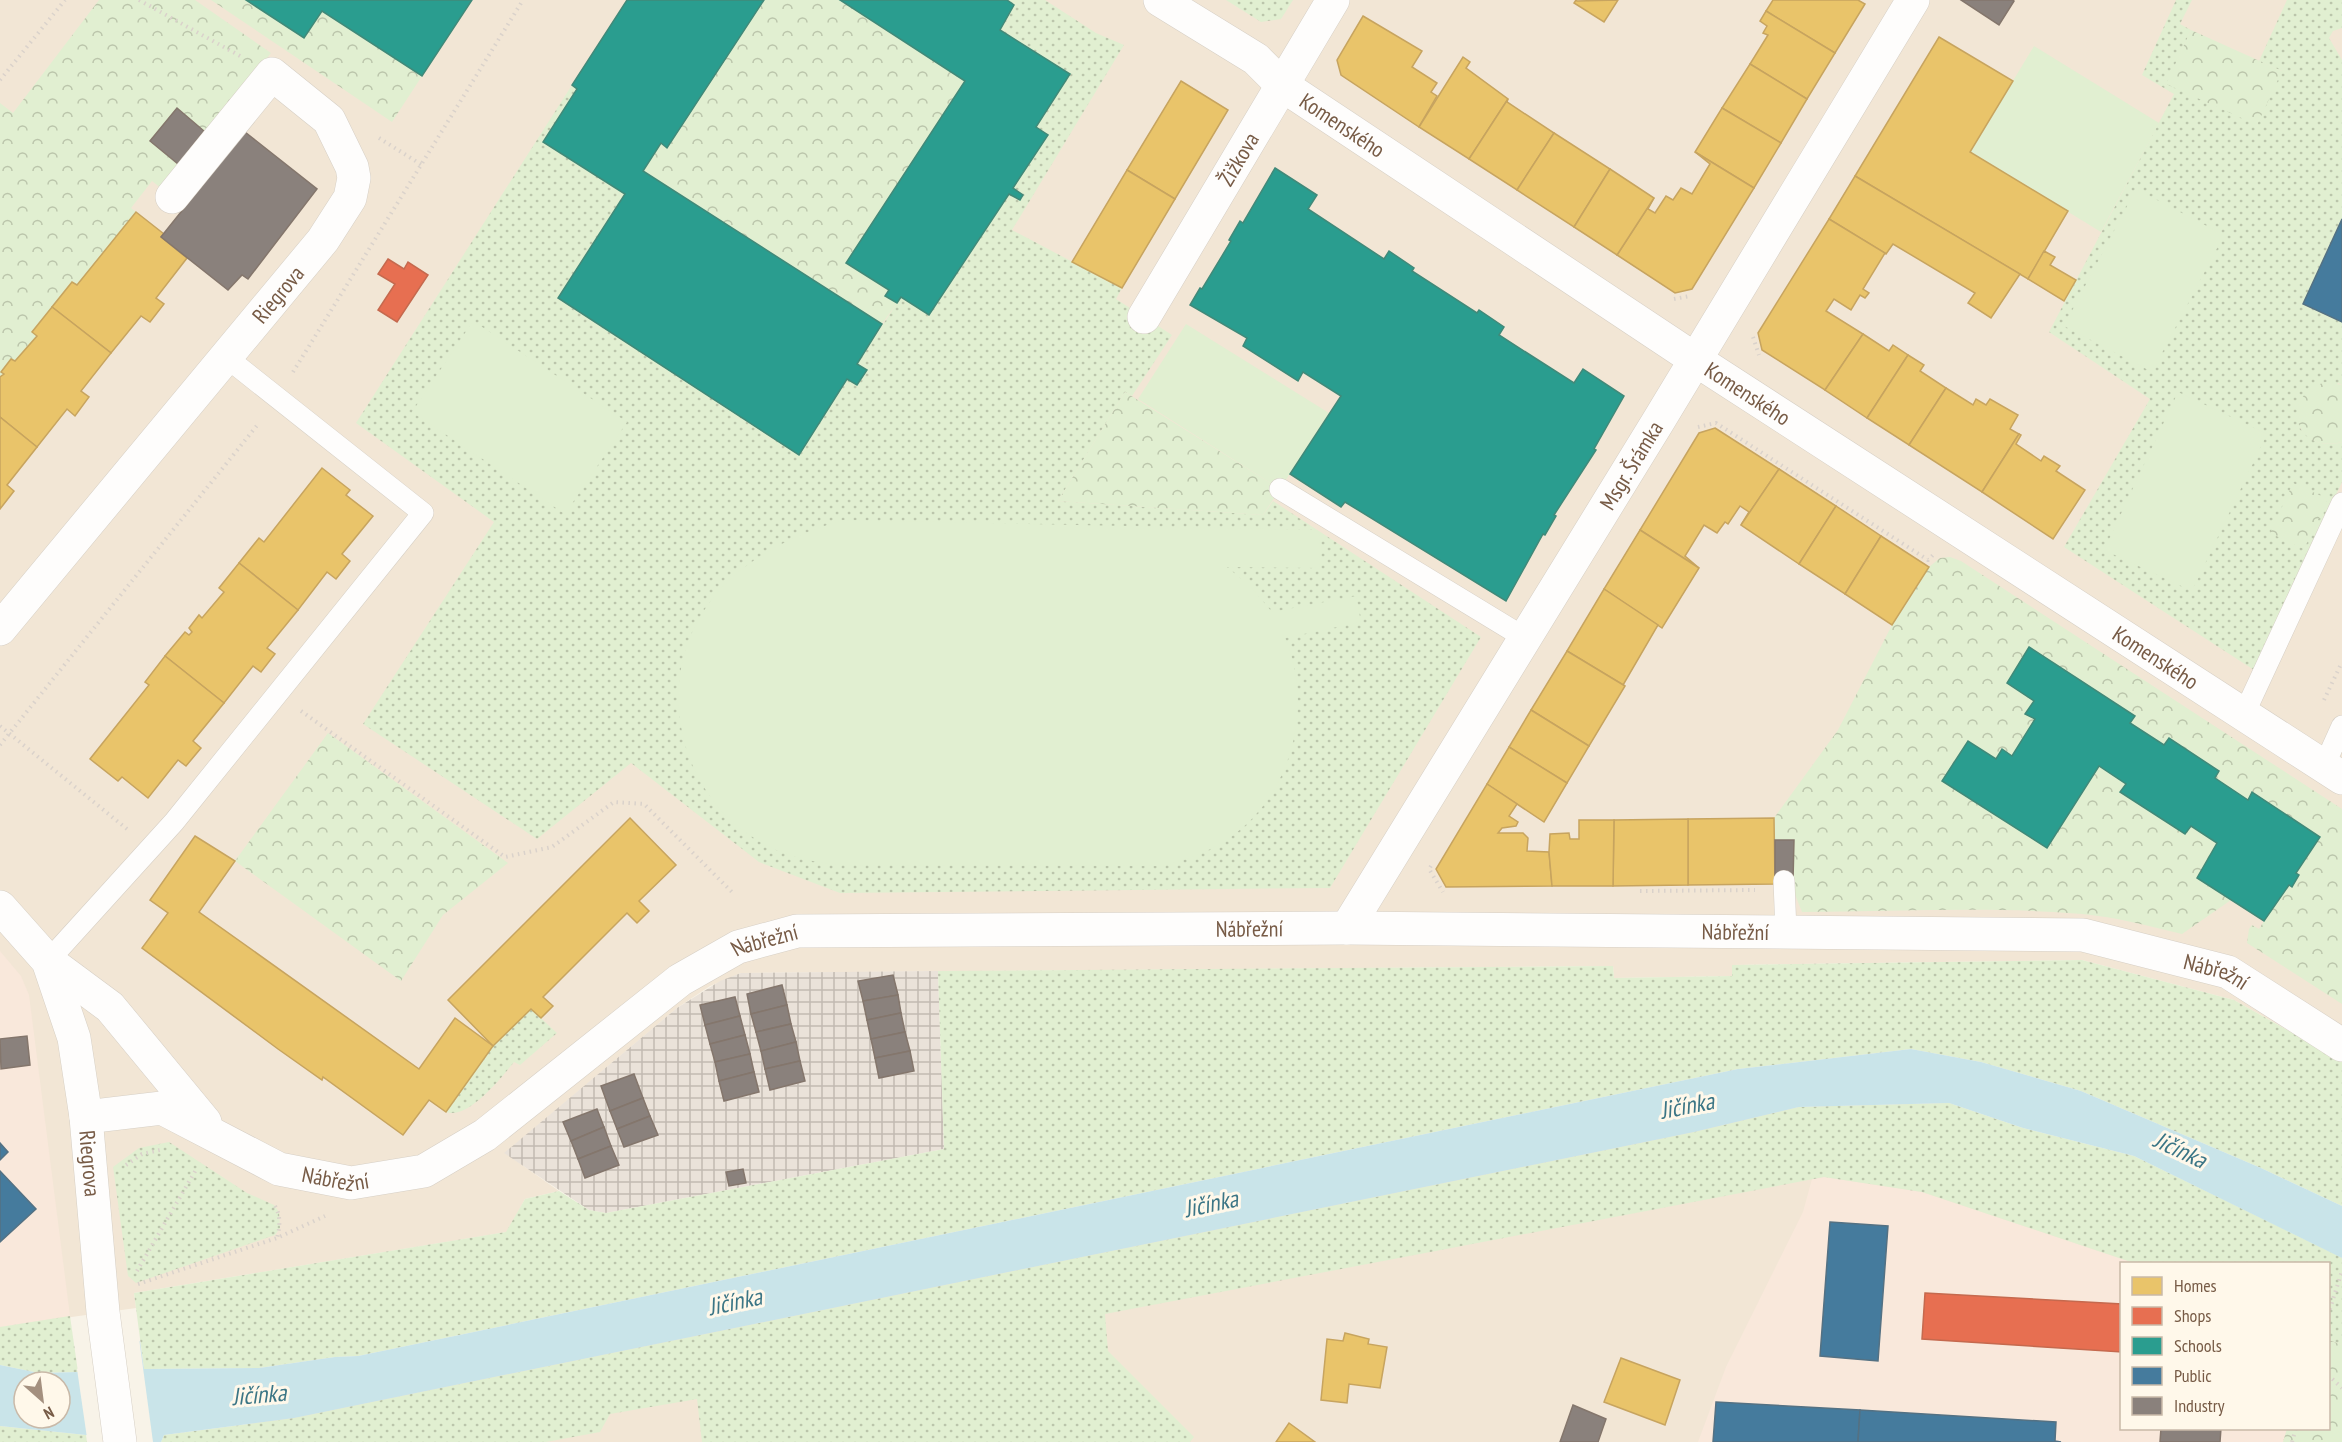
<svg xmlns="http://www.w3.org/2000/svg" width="2342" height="1442" viewBox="0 0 2342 1442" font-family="'PT Sans Narrow',sans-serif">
  <defs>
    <pattern id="industrial-grid" width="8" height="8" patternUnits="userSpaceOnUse" patternTransform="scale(1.5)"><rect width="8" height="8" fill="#eae2d9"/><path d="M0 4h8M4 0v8" fill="none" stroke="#c2bab2"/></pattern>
    <pattern id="grass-dots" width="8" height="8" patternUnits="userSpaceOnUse" patternTransform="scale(1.5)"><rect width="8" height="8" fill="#e1efd1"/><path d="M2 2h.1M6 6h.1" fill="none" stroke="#bbc5ab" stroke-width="1.8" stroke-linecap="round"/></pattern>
    <pattern id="park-crowns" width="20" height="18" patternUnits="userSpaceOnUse" patternTransform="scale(1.5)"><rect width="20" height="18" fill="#e1efd1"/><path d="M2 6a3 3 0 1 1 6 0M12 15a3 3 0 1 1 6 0" fill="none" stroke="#bbc5ab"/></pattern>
  </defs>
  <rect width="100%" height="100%" fill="#f8f3e8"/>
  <!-- residential -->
  <g fill="#f2e6d5" fill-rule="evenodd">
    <polygon points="0,0 2342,0 2342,1061 2234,1000 2082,960 1733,965 1732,976 1614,978 1613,966 741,973 710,986 677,1008 505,1153 559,1191 525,1199 507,1232 134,1293 136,1308 0,1327"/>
    <path d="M 1949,1103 L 2342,1259 L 2342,1442 L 161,1442 L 1799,1107 ZM 2122,1264 L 2328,1264 L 2328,1428 L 2122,1428 Z"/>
  </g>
  <!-- commercial -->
  <g fill="#f9e8db">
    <polygon points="0,951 21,976 29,995 70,1316 0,1327"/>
    <polygon points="1824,1177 1922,1192 2134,1263 2122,1264 2122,1428 2287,1429 2283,1442 1698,1442 1726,1367 1803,1212 1812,1179"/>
  </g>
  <!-- industrial -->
  <polygon fill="url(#industrial-grid)" points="938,971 944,1149 606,1213 589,1210 504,1153 677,1008 720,981 741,973"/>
  <!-- grass -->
  <g fill="url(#grass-dots)">
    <polygon points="1007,0 1045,0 1096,33 1124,45 1012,230 1122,288 1116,299 1172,335 1132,396 1125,392 1058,501 1263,515 1273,501 1481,637 1330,888 840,893 759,862 631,763 537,839 363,724 494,522 356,423 572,85 577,89 543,142 625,194 558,299 799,454 847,379 857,385 867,370 857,364 901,297 929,314 1009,194 1020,200 1023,195 1013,188 1047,135 1036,127 1070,74 1000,30 1014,5"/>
    <polygon points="1226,0 1293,0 1281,19 1261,22"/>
    <path d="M 2176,0 L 2192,0 L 2180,24 L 2191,30 L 2167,84 L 2282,71 L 2259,61 L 2287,0 L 2342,0 L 2342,28 L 2333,31 L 2329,38 L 2342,60 L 2342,219 L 2303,304 L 2342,322 L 2342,385 L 2338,383 L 2300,428 C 2312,443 2324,447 2342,442 L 2342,482 L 2254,670 L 2064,547 L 2150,399 L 2049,332 L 2174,94 L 2142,75 Z"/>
    <polygon points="2082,960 2234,1000 2342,1061 2342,1206 2261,1168 2081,1091 1981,1062 1911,1049 1738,1069 358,1356 335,1357 259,1368 144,1369 134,1293 506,1232 525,1199 559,1191 589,1210 606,1213 944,1149 938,971 1613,966 1614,978 1732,976 1732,965"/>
    <path d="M 531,1009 L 557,1033 L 520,1065 L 514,1062 C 501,1078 468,1120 446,1112 L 493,1046 Z"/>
    <polygon points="1949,1103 2023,1128 2134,1156 2339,1256 2342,1258 2342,1345 2329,1340 2328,1264 2134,1263 1922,1192 1824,1177 1105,1314 1108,1351 1194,1437 1190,1442 702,1442 697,1399 610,1414 600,1432 546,1442 161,1442 164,1435 294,1418 1694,1132 1799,1107"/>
    <polygon points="169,1142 247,1193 274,1205 279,1212 280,1228 275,1235 136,1283 128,1276 113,1167 139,1148"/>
    <polygon points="70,1316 78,1372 39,1373 0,1365 0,1327"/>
    <polygon points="0,1426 86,1435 87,1442 0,1442"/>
  </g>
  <!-- park -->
  <g fill="url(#park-crowns)" fill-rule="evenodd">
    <path d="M 99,0 L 195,0 L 271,53 L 162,189 L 152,181 L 131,208 L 136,212 L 77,285 L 72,282 L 32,332 L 37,336 L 15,361 L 11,359 L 1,372 L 4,374 L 2,378 L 0,377 L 0,103 L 13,113 ZM 204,131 L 178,164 L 150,141 Z"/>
    <polygon points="211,0 246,0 322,11 422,76 392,122"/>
    <polygon points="764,0 840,0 965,81 846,263 889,290 885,296 897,303 882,324 643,171 661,143 667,148"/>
    <polygon points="2191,30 2282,71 2257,125 2166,84"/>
    <path d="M 2326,382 L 2342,385 L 2342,442 C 2294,455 2278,395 2326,382 Z"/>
    <polygon points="1125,392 1280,489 1263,515 1058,501"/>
    <polygon points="2293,483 2328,499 2304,549 2270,533"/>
    <path d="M 1950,557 L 1961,561 L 2342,809 L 2342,1004 L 2247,943 L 2249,929 L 2252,925 L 2259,929 L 2264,921 L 2231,900 L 2182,934 C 2149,926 2116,917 2082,914 C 1990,906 1895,912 1802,912 L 1794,892 L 1794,841 L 1775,840 L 1774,818 L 1838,730 L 1892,625 L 1929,567 L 1940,558 Z"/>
    <polygon points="328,733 508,863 443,915 401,981 235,861"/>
    <polygon points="2329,1340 2342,1345 2342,1442 2283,1442 2287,1429 2328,1428"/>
  </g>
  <!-- garden -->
  <g fill="#e1efd1">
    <polygon points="2034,46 2159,123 2101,232 1970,152"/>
    <polygon points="2136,189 2224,235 2152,372 2064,326"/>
    <polygon points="473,321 627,422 565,514 412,412"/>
    <polygon points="1186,324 1329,413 1280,489 1138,399"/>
    <polygon points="2178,392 2267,434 2192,591 2104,550"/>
    <path d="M 843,520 L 1316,530 L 1320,532 L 1319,568 L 1227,567 L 1251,587 L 1272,612 L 1356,596 L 1361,622 L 1285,638 C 1315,709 1291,800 1223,842 C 1204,854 1184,860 1163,866 L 841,865 C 809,862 778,855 751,836 C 677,787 655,680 707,606 C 739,561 791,535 843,520 Z"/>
  </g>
  <!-- water -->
  <path fill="#c9e4e9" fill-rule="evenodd" d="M 1911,1049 L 1981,1062 L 2081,1091 L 2261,1168 L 2342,1206 L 2342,1258 L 2134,1156 L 2023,1128 L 1949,1103 L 1799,1107 L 1694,1132 L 294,1418 L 164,1435 L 161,1442 L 107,1442 L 86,1435 L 0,1426 L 0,1365 L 39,1373 L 78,1372 L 140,1341 L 144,1369 L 259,1368 L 335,1357 L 358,1356 L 1738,1069 ZM 24,1382 L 60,1382 L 60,1418 L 24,1418 Z"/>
  <!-- pier -->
  <polygon fill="#f8f3e8" points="139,1338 153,1442 98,1442 87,1438 77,1369"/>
  <!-- homes -->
  <g fill="#e9c46a" stroke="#c7a45f" stroke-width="1.5">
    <polygon points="1576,0 1577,1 1618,0 1604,22 1574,3"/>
    <polygon points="1773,0 1858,0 1865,4 1835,53 1766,11"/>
    <polygon points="1766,11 1835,53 1807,99 1750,64 1768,35 1763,33 1767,26 1760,21"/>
    <polygon points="1363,16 1422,51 1412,67 1437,83 1431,92 1437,96 1419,127 1341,75 1337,60"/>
    <polygon points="1939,37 2013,81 1970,152 2068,211 2028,279 1855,176"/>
    <polygon points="1463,57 1470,62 1466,68 1508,99 1469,159 1419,127"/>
    <polygon points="1750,64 1807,99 1781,143 1722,108"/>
    <polygon points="1181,81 1228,110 1175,199 1127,170"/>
    <polygon points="1508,99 1507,102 1554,133 1517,190 1469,159"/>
    <polygon points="1722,108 1781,143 1754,188 1695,152"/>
    <polygon points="1554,133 1610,169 1574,227 1517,190"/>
    <polygon points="1695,152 1754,188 1692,289 1675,293 1617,255 1654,198 1648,209 1655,213 1666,196 1673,200 1681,188 1692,194 1710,164"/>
    <polygon points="1610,169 1654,198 1617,255 1574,227"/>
    <polygon points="1127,170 1175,199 1122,288 1072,262"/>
    <polygon points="1855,176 2020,274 1991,318 1968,303 1975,293 1893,244 1886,254 1829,219"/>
    <polygon points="136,212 164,234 161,237 187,258 156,298 164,304 150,322 141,316 111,353 52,307 72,282 77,285"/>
    <polygon points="1829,219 1885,253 1863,289 1869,293 1865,298 1860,295 1851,310 1834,299 1826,311 1863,334 1825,390 1762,350 1758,333"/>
    <polygon points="2044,251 2055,257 2050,265 2076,280 2064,301 2028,279"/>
    <polygon points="52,307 111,353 81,391 89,397 75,416 67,409 37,447 0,417 0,377 4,374 1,372 11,359 15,361 37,336 32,332"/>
    <polygon points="1863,334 1889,351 1893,345 1908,355 1867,418 1825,390"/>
    <polygon points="1908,355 1924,365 1920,371 1946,388 1909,445 1867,418"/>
    <polygon points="1946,388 1973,405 1976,399 1986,405 1990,399 2018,415 2010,429 2019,434 1982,492 1909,445"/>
    <polygon points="0,417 37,447 7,485 14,491 0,509"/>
    <polygon points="1715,428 1779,469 1741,525 1749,512 1740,506 1728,524 1725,522 1717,533 1704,525 1685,556 1699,568 1640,530 1699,433"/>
    <polygon points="2019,434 2021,435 2016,444 2041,461 2044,456 2060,466 2056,471 2085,490 2053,539 1982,492"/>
    <polygon points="322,468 350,490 346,495 373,516 342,554 350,561 336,579 327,572 298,610 239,563 259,538 264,542"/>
    <polygon points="1779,469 1836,506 1799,564 1741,525"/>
    <polygon points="1836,506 1881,536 1845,594 1799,564"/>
    <polygon points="1640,530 1699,568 1662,628 1604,589"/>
    <polygon points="1881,536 1929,567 1892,625 1845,594"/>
    <polygon points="239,563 298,610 267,648 275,654 261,672 253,666 224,703 165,656 185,632 189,635 192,632 189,628 199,615 202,618 224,592 219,588"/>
    <polygon points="1604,589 1658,625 1623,685 1625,686 1567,651"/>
    <polygon points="1567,651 1625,686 1589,746 1531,710"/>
    <polygon points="165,656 224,703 193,741 201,748 186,766 178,760 148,798 122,777 118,781 90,759 149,685 145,682"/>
    <polygon points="1531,710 1589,746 1567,783 1509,747"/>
    <polygon points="1509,747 1567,783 1544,822 1487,784"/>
    <polygon points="1487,784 1517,804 1509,816 1518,822 1516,826 1502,828 1498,833 1523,833 1528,838 1527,851 1549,852 1552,886 1446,887 1436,869"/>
    <polygon points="630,818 676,865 639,901 649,911 637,923 627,913 543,997 553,1006 541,1018 531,1009 493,1046 448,1000"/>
    <polygon points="1774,818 1775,884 1688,885 1688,819"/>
    <polygon points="1688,819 1688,885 1613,886 1614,820"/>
    <polygon points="1579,820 1614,820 1613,886 1552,886 1549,852 1550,834 1569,833 1570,839 1579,839"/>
    <polygon points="195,836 235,861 199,912 419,1069 455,1018 493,1046 446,1112 429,1100 403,1135 323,1077 322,1080 278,1049 142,948 168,913 150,900"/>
    <polygon points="1345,1333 1369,1339 1368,1344 1387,1347 1380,1388 1349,1384 1347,1403 1321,1400 1327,1339 1343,1341"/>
    <polygon points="1621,1358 1680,1380 1665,1425 1604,1402"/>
    <polygon points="1289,1423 1315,1442 1276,1442"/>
  </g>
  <!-- shops -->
  <g fill="#e76f51" stroke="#c5694e" stroke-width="1.5">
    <polygon points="388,259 404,269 408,262 428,275 397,322 378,310 395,284 378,274"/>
    <polygon points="1925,1293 2122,1304 2122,1352 1922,1339"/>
  </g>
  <!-- schools -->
  <g fill="#2a9d8f" stroke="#418979" stroke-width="1.5">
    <polygon points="246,0 472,0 422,76 322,11 304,38"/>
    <polygon points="627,0 764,0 667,148 661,143 643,171 882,324 857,364 867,370 857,385 847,379 799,455 558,298 625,194 543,142 577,89 572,85"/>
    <polygon points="840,0 1007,0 1014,5 1000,30 1070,74 1036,127 1048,135 1013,188 1023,195 1020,200 1009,194 929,315 901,297 897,303 885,296 889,290 846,263 965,81"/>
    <polygon points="1275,168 1317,195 1308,209 1384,259 1389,251 1414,268 1412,271 1477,313 1479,310 1504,327 1499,335 1574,383 1583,369 1624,396 1594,449 1596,450 1554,515 1556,516 1545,535 1543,534 1506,601 1345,502 1341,507 1290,474 1341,396 1303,372 1298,381 1243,346 1247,338 1190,305 1200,288 1202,289 1231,241 1229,240 1240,221 1243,223"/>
    <polygon points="2029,647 2135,716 2130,723 2164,745 2169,738 2219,771 2215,778 2248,800 2252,792 2320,837 2296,873 2299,875 2292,887 2289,885 2264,921 2197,878 2217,843 2191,826 2185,834 2120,792 2126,784 2099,766 2047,848 1942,781 1968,741 1996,759 2002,749 2012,756 2035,719 2025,714 2034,701 2007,683"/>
  </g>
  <!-- public -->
  <g fill="#457b9d" stroke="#547183" stroke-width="1.5">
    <polygon points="2342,219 2342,322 2303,304"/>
    <polygon points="0,1143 8,1152 0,1160"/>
    <polygon points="0,1171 36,1209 0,1242"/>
    <polygon points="1830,1222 1888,1226 1878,1361 1820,1356"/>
    <polygon points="1716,1402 1860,1410 1858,1442 1713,1442"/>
    <polygon points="1860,1410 2056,1422 2055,1441 2061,1442 1858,1442"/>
  </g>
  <!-- industry -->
  <g fill="#8a817c" stroke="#84766c" stroke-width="1.5">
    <polygon points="1961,0 2013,0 2014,1 1999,25"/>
    <polygon points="177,108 204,131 178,164 150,141"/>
    <polygon points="245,132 317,189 248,279 242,275 228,290 161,237"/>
    <polygon points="1775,840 1794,840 1793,881 1775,882"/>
    <polygon points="893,975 898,995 863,1001 858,981"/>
    <polygon points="782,985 787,1005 751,1014 747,994"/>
    <polygon points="898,995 901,1013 867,1020 863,1001"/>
    <polygon points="735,997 740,1016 705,1025 700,1005"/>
    <polygon points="787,1005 791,1024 756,1032 751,1014"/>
    <polygon points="901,1013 905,1032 871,1039 867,1020"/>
    <polygon points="740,1016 745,1035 710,1044 705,1025"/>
    <polygon points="791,1024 796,1042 761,1051 756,1032"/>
    <polygon points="905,1032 910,1051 875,1058 871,1039"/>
    <polygon points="745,1035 750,1054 715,1062 710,1044"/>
    <polygon points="27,1036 30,1065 1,1069 0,1039"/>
    <polygon points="796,1042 800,1061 765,1069 761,1051"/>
    <polygon points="910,1051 914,1071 879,1078 875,1058"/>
    <polygon points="750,1054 754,1072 719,1081 715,1062"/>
    <polygon points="800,1061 805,1081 770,1090 765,1069"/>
    <polygon points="754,1072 759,1092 724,1101 719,1081"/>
    <polygon points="634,1074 643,1098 610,1111 601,1086"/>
    <polygon points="643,1098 650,1116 617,1129 610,1111"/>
    <polygon points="597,1109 604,1127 571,1141 563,1122"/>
    <polygon points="650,1116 658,1135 624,1147 617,1129"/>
    <polygon points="604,1127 611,1146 578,1159 571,1141"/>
    <polygon points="611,1146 619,1165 585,1178 578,1159"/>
    <polygon points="743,1169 746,1183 729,1186 726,1172"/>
    <polygon points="1573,1405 1606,1419 1598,1442 1560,1442"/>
    <polygon points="2161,1428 2221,1428 2220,1442 2160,1442"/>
  </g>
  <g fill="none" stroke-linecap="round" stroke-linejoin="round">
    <!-- lane casing -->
    <g stroke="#d6cfc5" stroke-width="22">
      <g id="lane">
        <polyline points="1280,489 1525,638"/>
        <polyline points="2244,714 2342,503"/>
        <polyline points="2324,766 2342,726"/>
        <polyline points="1784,881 1786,932"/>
        <polyline points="48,961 174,822 423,513 226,357"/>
      </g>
    </g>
    <!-- street casing -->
    <g stroke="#d6cfc5" stroke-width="34">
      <g id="street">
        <path id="s1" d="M 1160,0 L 1256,59 L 1282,85 L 1696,360 L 2342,778"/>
        <path id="s2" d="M 1144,317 L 1333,0"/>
        <path id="s3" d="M 0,629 L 323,240 L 350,198 L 354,178 L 352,167 L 329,120 L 272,74 L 172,197"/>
        <path id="s4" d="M 1347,928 L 1659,420 L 1913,0"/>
        <polyline points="48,961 110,1007 205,1122"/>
        <path id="s5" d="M 86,1117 L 162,1108 L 279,1169 L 351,1183 L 424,1171 L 485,1135 L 680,980 L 738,947 L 797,931 L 1347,928 L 2083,935 L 2228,972 L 2342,1045"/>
      </g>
    </g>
    <!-- secondary casing -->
    <g stroke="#d6cfc4" stroke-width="34">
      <g id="secondary">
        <path id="s6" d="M 0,907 L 48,961 L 74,1038 L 86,1117 L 103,1312 L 120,1442"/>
      </g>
    </g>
    <!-- path -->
    <g stroke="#dad2cb" stroke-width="4" stroke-dasharray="1.5 4.5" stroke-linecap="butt">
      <polyline points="139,0 240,56"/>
      <polyline points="0,80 65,0"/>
      <polyline points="379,138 422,165"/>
      <polyline points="1674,299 1690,296"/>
      <polyline points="1753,337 1759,355"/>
      <polyline points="293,372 523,0"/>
      <polyline points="1698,427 1716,423 1928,560 1933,555"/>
      <polyline points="2324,700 2342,662"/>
      <polyline points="301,711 505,857 552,847 614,802 644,804 732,892"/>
      <polyline points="0,726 127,829"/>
      <polyline points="0,745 259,423"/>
      <polyline points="1431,866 1429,869 1443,892"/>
      <polyline points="1640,891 1755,890"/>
      <polyline points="126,1165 142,1154 160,1150"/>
      <path d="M 275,1206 C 281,1216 280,1227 277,1238"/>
      <polyline points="137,1271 197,1168"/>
      <polyline points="138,1284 277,1238 325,1216"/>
      <polyline points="2328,1315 2342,1271"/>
      <polyline points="2328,1375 2342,1388"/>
      <polyline points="2292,1442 2296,1428"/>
    </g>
    <!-- lane -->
    <use href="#lane" stroke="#fefdfc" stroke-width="21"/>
    <!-- street -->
    <use href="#street" stroke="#fefdfc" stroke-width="33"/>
    <!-- secondary -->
    <use href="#secondary" stroke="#fefdfc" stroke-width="33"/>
  </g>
  <g text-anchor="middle" stroke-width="6" stroke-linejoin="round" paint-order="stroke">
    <!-- street labels -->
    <g font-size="22" fill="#775b46" stroke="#fff8ea">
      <text dy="8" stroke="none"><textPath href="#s1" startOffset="222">Komenského</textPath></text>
      <text dy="8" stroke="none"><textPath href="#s2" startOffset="184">Žižkova</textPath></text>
      <text dy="8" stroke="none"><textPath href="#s3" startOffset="435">Riegrova</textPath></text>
      <text dy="8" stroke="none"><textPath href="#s1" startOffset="708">Komenského</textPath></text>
      <text dy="8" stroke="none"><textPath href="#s4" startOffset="543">Msgr. Šrámka</textPath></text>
      <text dy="8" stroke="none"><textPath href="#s1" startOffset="1194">Komenského</textPath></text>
      <text dy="8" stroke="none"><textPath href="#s5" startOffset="1256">Nábřežní</textPath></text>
      <text dy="8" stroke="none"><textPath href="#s5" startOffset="1742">Nábřežní</textPath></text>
      <text dy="8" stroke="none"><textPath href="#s5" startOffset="770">Nábřežní</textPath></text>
      <text dy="8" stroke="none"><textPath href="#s5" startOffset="2228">Nábřežní</textPath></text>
      <text dy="8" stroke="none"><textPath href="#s6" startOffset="280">Riegrova</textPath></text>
      <text dy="8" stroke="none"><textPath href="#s5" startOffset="266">Nábřežní</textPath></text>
    </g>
    <!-- water labels -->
    <g font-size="24" font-style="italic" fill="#3b7585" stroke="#fff8ea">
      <text transform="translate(1687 1106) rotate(-11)" y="8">Jičínka</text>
      <text transform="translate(2180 1150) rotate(25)" y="8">Jičínka</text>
      <text transform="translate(1211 1204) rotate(-12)" y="8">Jičínka</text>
      <text transform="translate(735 1302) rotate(-12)" y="8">Jičínka</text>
      <text transform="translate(259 1395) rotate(-5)" y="8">Jičínka</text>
    </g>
  </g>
  <!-- legend -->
  <rect x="2120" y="1262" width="210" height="168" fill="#fff8ea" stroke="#c9b9a8" stroke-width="1.5"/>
  <rect x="2132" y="1277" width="30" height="18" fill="#e9c46a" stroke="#c9b9a8" stroke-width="1.5"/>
  <text x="2174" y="1292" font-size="18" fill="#775b46">Homes</text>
  <rect x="2132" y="1307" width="30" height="18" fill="#e76f51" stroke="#c9b9a8" stroke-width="1.5"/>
  <text x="2174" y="1322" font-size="18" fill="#775b46">Shops</text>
  <rect x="2132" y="1337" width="30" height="18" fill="#2a9d8f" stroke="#c9b9a8" stroke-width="1.5"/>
  <text x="2174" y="1352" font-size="18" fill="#775b46">Schools</text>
  <rect x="2132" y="1367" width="30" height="18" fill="#457b9d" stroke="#c9b9a8" stroke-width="1.5"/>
  <text x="2174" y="1382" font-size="18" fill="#775b46">Public</text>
  <rect x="2132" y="1397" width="30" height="18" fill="#8a817c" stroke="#c9b9a8" stroke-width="1.5"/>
  <text x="2174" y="1412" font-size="18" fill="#775b46">Industry</text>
  <!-- north arrow -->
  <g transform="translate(42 1400) rotate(152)"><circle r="28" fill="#fff8ea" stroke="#c9b9a8" stroke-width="1.5"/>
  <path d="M0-4.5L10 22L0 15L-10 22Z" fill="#a4907f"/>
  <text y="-9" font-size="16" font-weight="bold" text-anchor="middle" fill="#775b46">N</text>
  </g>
</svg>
